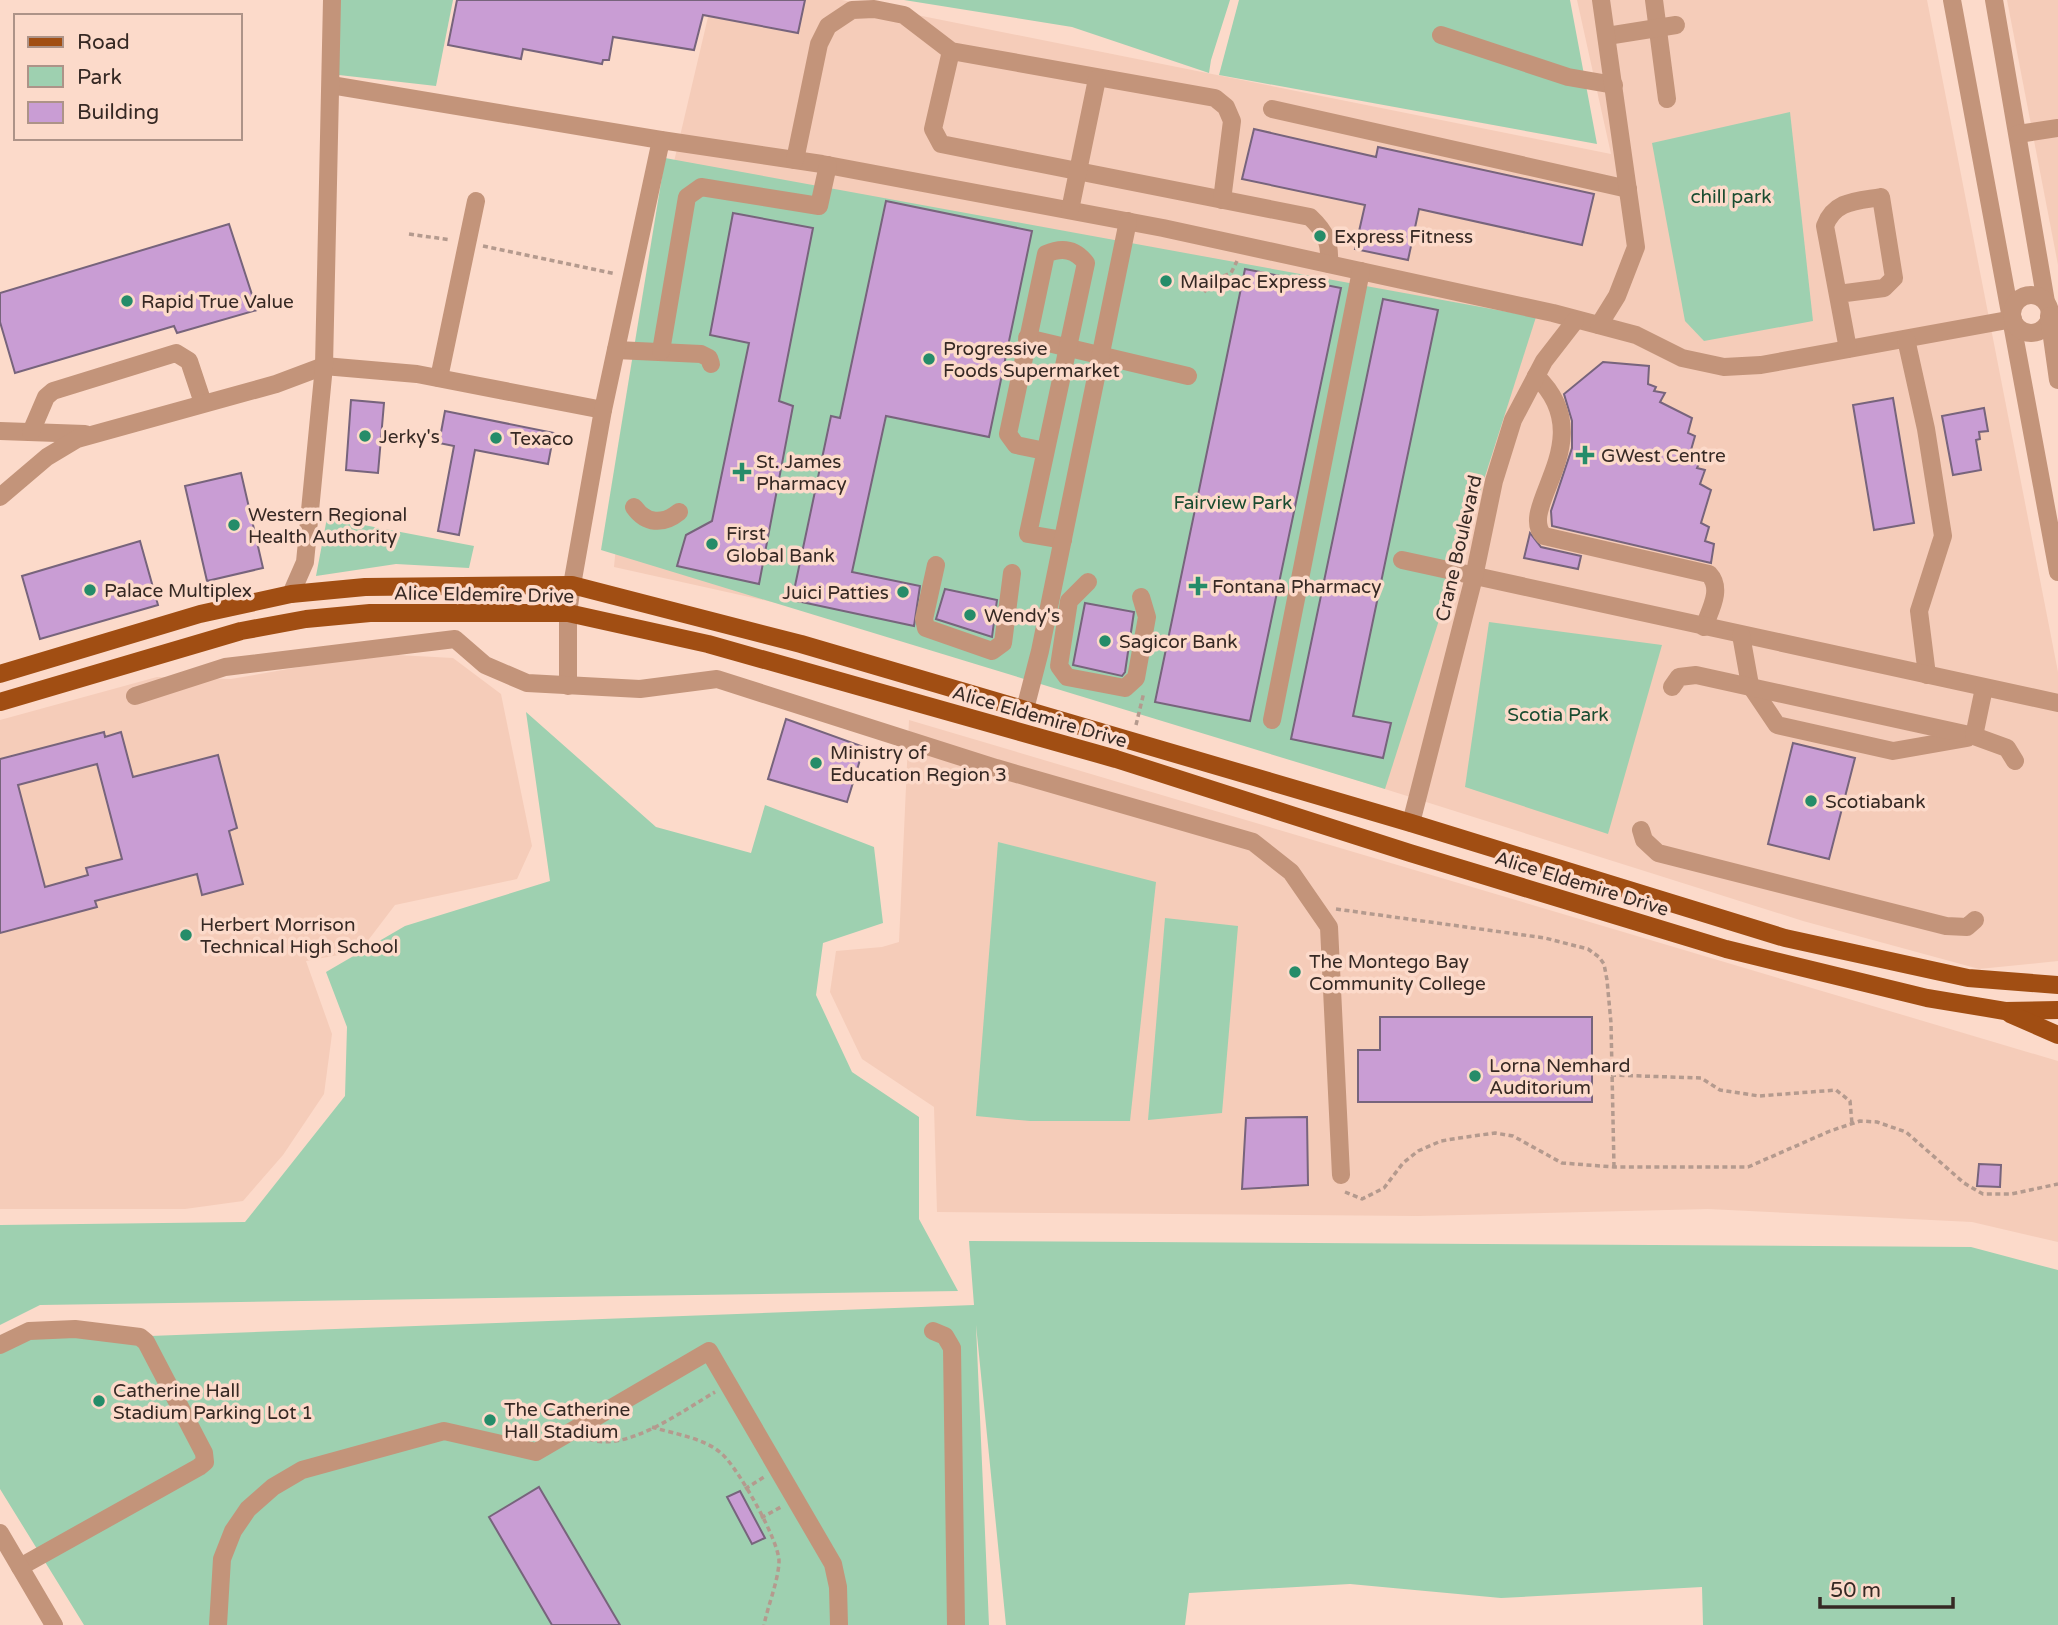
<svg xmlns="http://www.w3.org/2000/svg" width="2058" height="1625" viewBox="0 0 2058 1625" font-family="'Varela Round',sans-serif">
  <rect width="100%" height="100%" fill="#fcdaca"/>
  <!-- built -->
  <g fill="#f5ccb9">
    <polygon points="712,0 842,0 1611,154 1577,0 1927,0 2058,672 2058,961 1979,969 1803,921 840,617 614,567 629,412 649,268"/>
    <polygon points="2007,0 2058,0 2058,265"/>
    <polygon points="397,655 453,658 501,694 532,846 517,879 395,905 360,951 306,961 332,1034 324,1094 283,1155 243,1201 185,1209 0,1209 0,720 157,677 231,679 311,665"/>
    <polygon points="909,720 2058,1061 2058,1242 1972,1222 1708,1209 1418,1216 937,1212 934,1107 862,1059 830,992 836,951 882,947 899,942"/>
  </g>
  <!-- green -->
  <g fill="#9ed0b0">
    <polygon points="335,0 453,0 436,86 339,75"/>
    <polygon points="904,0 1230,0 1211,60 1209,73 1072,27"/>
    <polygon points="1239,0 1570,0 1597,144 1219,75"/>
    <polygon points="1790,112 1813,321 1704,341 1685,321 1652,143"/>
    <polygon points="665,158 1536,317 1385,789 601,550"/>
    <polygon points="327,518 474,546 469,568 396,564 316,576"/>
    <polygon points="1489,622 1662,645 1608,834 1465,787"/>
    <polygon points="526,712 656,827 751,853 765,805 874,847 883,923 823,943 816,995 852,1072 919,1117 919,1219 958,1291 40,1305 0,1325 0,1225 245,1222 345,1096 347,1027 326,972 405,926 550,881"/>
    <polygon points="998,842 1156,882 1130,1121 1030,1121 976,1116"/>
    <polygon points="1165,918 1238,926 1222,1113 1148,1120"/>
    <polygon points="969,1241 1971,1247 2058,1270 2058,1625 1703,1625 1702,1587 1501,1598 1350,1584 1189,1593 1185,1625 1006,1625 976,1325 989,1625 84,1625 0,1489 0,1351 28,1334 150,1336 974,1305"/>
  </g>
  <!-- building -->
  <g fill="#c99dd4" stroke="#77647c" stroke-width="2" fill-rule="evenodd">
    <polygon points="457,0 805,0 798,33 703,15 694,50 613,37 609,60 603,60 602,64 523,49 521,59 448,45"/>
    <polygon points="1254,129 1376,157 1378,147 1594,194 1582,245 1419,209 1408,260 1355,249 1365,205 1242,179"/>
    <polygon points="886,201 1032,231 989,437 886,416 852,572 920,586 914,626 792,600 831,416 840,418"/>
    <polygon points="733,213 813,228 779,401 793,406 759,584 677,566 686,535 712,521 749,343 710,335"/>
    <polygon points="229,224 257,310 177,333 174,326 15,373 0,322 0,293"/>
    <polygon points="1245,269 1341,288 1250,721 1155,702"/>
    <polygon points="1383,299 1438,310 1353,716 1391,723 1383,758 1291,739"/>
    <polygon points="1603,362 1649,366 1648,384 1656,387 1654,391 1665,393 1660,402 1692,418 1688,433 1695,436 1691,450 1702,457 1697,468 1705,470 1700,484 1711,490 1701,523 1709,527 1705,541 1714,544 1711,563 1552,526 1551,511 1572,448 1572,421 1564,394"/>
    <polygon points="1893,398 1914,523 1874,530 1853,405"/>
    <polygon points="351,400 384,403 378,473 346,470"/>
    <polygon points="1984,408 1988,431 1979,432 1980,439 1976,440 1981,470 1953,475 1942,416"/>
    <polygon points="445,411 554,433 548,464 475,450 459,535 438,531 454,446 439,443"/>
    <polygon points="241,473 263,568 207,581 185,486"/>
    <polygon points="1530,533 1541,547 1581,556 1578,569 1524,558"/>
    <polygon points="140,541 158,605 40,639 22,576"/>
    <polygon points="945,589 997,600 992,637 936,619"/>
    <polygon points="1085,603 1134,612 1125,672 1122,676 1073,665"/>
    <polygon points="786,719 864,747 847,802 768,779"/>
    <path d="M 104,732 L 105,737 L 121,732 L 133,777 L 218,755 L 237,828 L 229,831 L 243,884 L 202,895 L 197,874 L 95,901 L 97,907 L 0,933 L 0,759 ZM 97,764 L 122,859 L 86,868 L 88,875 L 45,887 L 18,785 Z"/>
    <polygon points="1793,743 1855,758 1829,859 1768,844"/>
    <polygon points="1380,1017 1592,1017 1592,1102 1358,1102 1358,1050 1380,1050"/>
    <polygon points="1307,1117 1308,1185 1242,1189 1246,1118"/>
    <polygon points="1979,1164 2001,1165 2000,1187 1977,1186"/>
    <polygon points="539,1487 620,1625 552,1625 489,1517"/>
    <polygon points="740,1491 765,1538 752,1544 727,1497"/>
  </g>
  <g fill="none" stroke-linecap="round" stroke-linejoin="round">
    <!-- path -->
    <g stroke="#b49a8e" stroke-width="3.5" stroke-dasharray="5 3.5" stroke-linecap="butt">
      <polyline points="409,234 451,240"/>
      <polyline points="483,246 616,274"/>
      <polyline points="1204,292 1217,279 1231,273 1237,261"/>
      <polyline points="1136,725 1144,692"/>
      <polyline points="1336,909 1545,938 1588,949 1599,957 1604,964 1607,980 1611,1023 1614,1167"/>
      <polyline points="1611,1075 1701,1078 1720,1090 1759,1096 1836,1090 1850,1101 1852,1124"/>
      <polyline points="1345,1192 1362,1199 1384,1188 1403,1163 1418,1151 1441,1141 1459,1138 1495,1133 1513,1136 1562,1163 1614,1167 1748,1167 1830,1131 1860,1121 1877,1122 1906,1132 1964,1183 1983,1194 2011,1194 2058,1184"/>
      <path d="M 652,1427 C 674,1434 705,1438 722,1454 C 738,1468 780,1542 779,1562 C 778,1582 768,1605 764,1625"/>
      <path d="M 589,1439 C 626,1453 682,1411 715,1392"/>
      <polyline points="745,1489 764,1477"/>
      <polyline points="761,1518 781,1507"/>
    </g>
    <!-- minor -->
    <g stroke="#c3947a" stroke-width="18">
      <polyline points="1654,0 1667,99"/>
      <polyline points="1952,0 2058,572"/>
      <polyline points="1994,0 2046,302"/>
      <polyline points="1441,35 1568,77 1614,85"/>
      <polyline points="1607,36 1676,25"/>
      <path d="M 951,51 L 933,129 L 941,144 L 1310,217 C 1326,232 1330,242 1329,264"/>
      <polyline points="331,85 661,140 822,164 1163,228 1553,313 1636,335 1682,358 1724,367 1761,365 2013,319"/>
      <polyline points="1272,109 1628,189"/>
      <polyline points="2018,134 2058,128"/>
      <polyline points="795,160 819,44 828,26 852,10 874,9 904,15 951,51 1215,98 1226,107 1232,121 1222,200"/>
      <polyline points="1070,210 1097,79"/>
      <path d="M 1838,294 L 1884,288 L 1894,278 L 1881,197 C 1858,201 1834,200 1825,226 L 1848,349"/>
      <circle cx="2031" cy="314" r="19"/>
      <polyline points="2049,316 2058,380"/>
      <polyline points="1599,325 1617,296 1636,247 1601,0"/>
      <polyline points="1027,338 1188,376"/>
      <polyline points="1906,339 1926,429 1943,536 1919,611 1927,675"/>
      <polyline points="616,350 701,354 709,358 711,364"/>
      <polyline points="661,351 687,197 701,187 819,206 828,165"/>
      <path d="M 1536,376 C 1603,440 1515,508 1544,536 L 1709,574 C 1723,589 1710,610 1704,627"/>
      <polyline points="439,378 476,201"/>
      <polyline points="0,431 85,434"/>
      <polyline points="31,432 46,397 53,391 176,353 189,361 203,403"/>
      <path d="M 1045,451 L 1016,445 L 1008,434 L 1046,254 C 1062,247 1075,249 1086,263 L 1028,534 L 1063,540"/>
      <polyline points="0,497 47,457 77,439 276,384 324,366 417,374 603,410"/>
      <path d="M 634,507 C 646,524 663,525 679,512"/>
      <polyline points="1402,560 2058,703"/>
      <polyline points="936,565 924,619 926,628 992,651 1003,643 1012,573"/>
      <polyline points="1088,582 1069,601 1059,666 1067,677 1125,688 1136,678 1147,617 1141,597"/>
      <polyline points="291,594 305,562 324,366 332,0"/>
      <polyline points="1741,635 1750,685 1777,725 1893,751 1967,738"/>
      <polyline points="568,686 568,613 572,585 603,410 661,140"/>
      <polyline points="1672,687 1679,677 1696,675 1974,736 2007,748 2015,761"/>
      <polyline points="135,696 225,667 455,639 485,665 527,683 640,689 717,679 996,768 1253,842 1291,872 1329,927 1341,1175"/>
      <polyline points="1025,709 1040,651 1128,221"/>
      <polyline points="1272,720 1361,271"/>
      <polyline points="1974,736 1984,688"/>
      <polyline points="1411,823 1474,577 1494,481 1513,420 1544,361 1575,321"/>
      <polyline points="1641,830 1644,840 1658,853 1946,926 1967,927 1975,920"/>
      <polyline points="933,1331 945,1336 952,1348 956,1625"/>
      <polyline points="0,1345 29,1331 75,1329 140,1337 146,1342 204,1453 205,1462 199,1467 20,1567"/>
      <polyline points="0,1533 54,1625"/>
      <polyline points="218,1625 222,1559 233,1531 248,1509 273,1487 302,1470 444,1431 536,1452 709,1351 833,1564 838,1587 839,1625"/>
    </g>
    <!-- major -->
    <g stroke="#a14e13" stroke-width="18">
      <polyline points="0,674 200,614 291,594 365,587 572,585 801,644 1411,823 1785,938 1968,978 2058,985"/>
      <polyline points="0,702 241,631 306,619 370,613 568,613 708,644 1116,759 1410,853 1726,949 1927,998 2005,1011 2058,1010"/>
      <polyline points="2010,1014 2058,1035"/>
    </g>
  </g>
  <!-- markers -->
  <g fill="#258c69" stroke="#fcdaca" stroke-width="2.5">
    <circle cx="1320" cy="236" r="7"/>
    <circle cx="1166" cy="281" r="7"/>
    <circle cx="127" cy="301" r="7"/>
    <circle cx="929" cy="359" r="7"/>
    <circle cx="365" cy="436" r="7"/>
    <circle cx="496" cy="438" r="7"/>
    <path d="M1581.5 444.5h7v7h7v7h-7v7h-7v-7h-7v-7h7z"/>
    <path d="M738.5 461.5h7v7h7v7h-7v7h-7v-7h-7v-7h7z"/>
    <circle cx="234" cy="525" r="7"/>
    <circle cx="712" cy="544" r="7"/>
    <path d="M1194.5 575.5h7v7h7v7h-7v7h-7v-7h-7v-7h7z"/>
    <circle cx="90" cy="590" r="7"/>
    <circle cx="903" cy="592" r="7"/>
    <circle cx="970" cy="615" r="7"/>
    <circle cx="1105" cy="641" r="7"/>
    <circle cx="816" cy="763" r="7"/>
    <circle cx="1811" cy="801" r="7"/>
    <circle cx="186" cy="935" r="7"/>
    <circle cx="1295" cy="972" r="7"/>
    <circle cx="1475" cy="1076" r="7"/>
    <circle cx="99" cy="1401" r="7"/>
    <circle cx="490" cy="1420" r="7"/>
  </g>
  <g text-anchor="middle" stroke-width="7" stroke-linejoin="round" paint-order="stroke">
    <!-- park labels -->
    <g font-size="19" fill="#194c30" stroke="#fcdaca">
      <text x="1731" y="203">chill park</text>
      <text x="1233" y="509">Fairview Park</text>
      <text x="1558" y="721">Scotia Park</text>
    </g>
    <!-- poi labels -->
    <g font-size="19" fill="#362924" stroke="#fcdaca" text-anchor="start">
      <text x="1334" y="243">Express Fitness</text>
      <text x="1180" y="288">Mailpac Express</text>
      <text x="141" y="308">Rapid True Value</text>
      <text x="943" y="355">Progressive<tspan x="943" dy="22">Foods Supermarket</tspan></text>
      <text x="379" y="443">Jerky's</text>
      <text x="510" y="445">Texaco</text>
      <text x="1601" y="462">GWest Centre</text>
      <text x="756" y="468">St. James<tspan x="756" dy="22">Pharmacy</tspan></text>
      <text x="248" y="521">Western Regional<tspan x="248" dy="22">Health Authority</tspan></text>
      <text x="726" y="540">First<tspan x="726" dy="22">Global Bank</tspan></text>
      <text x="1212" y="593">Fontana Pharmacy</text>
      <text x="104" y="597">Palace Multiplex</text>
      <text x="889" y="599" text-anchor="end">Juici Patties</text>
      <text x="984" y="622">Wendy's</text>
      <text x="1119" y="648">Sagicor Bank</text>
      <text x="830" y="759">Ministry of<tspan x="830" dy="22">Education Region 3</tspan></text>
      <text x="1825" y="808">Scotiabank</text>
      <text x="200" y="931">Herbert Morrison<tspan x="200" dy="22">Technical High School</tspan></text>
      <text x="1309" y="968">The Montego Bay<tspan x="1309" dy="22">Community College</tspan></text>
      <text x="1489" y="1072">Lorna Nemhard<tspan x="1489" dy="22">Auditorium</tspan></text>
      <text x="113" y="1397">Catherine Hall<tspan x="113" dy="22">Stadium Parking Lot 1</tspan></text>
      <text x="504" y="1416">The Catherine<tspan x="504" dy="22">Hall Stadium</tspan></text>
    </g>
    <!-- street labels -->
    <g font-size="19" fill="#362924" stroke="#fcdaca">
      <text transform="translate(1458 548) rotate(-77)" y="7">Crane Boulevard</text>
      <text transform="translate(484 594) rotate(1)" y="7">Alice Eldemire Drive</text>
      <text transform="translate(1040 716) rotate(16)" y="7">Alice Eldemire Drive</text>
      <text transform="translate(1582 883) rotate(17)" y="7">Alice Eldemire Drive</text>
    </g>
  </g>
  <!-- legend -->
  <rect x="14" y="14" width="228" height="126" fill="#fcdaca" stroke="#ad9388" stroke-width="2"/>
  <rect x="28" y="37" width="35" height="10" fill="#a14e13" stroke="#ad9388" stroke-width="2"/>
  <text x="77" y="49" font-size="21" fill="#362924">Road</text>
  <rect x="28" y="66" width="35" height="21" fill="#9ed0b0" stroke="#ad9388" stroke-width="2"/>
  <text x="77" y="84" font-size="21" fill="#362924">Park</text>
  <rect x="28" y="102" width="35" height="21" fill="#c99dd4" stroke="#ad9388" stroke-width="2"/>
  <text x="77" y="119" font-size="21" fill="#362924">Building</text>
  <!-- scale -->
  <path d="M1820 1597v10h133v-10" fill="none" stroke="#362924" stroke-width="3.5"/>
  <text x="1830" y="1597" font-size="21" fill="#362924" stroke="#fcdaca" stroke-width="5" paint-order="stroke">50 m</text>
</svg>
